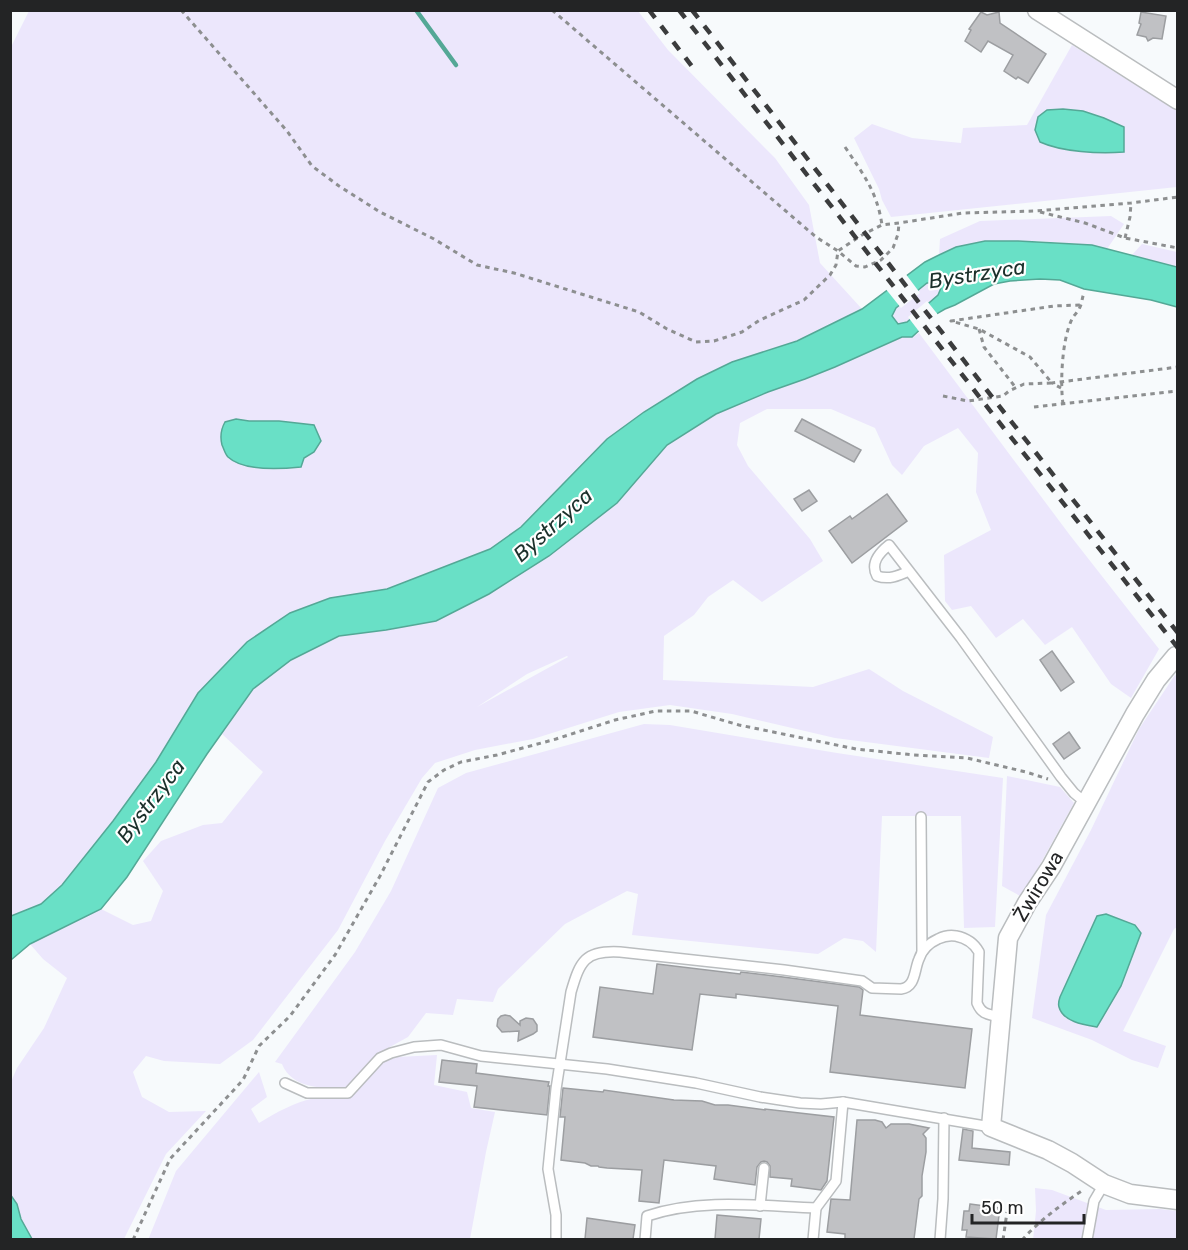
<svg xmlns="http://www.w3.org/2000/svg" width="1188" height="1250" viewBox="0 0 1188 1250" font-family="Rubik,sans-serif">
  <rect width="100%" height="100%" fill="#f7fafc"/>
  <!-- green -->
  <g fill="#ece7fc" fill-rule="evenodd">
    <polygon points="29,11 638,11 668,50 775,158 809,205 820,263 862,309 797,341 732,362 697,379 644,412 607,439 521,527 490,549 387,589 330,598 290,613 247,642 198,693 156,762 113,821 62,885 41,904 11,916 10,49"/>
    <polygon points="1072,45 1177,111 1177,187 891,217 882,200 879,189 854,138 872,124 912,138 961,143 963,128 1027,125"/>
    <polygon points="1111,216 1124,224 1107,249 1092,245 1037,241 985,241 956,247 939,255 940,239 980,221"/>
    <polygon points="1142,244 1177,252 1177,267 1132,255"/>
    <polygon points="927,283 936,283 941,288 938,295 907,322 898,324 892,316 896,308"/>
    <path d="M 919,333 L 1069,534 L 1159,649 L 1131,698 L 1111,684 L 1072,627 L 1045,645 L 1023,619 L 996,638 L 971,606 L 952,610 L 945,601 L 944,555 L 991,530 L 976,492 L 978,453 L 958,428 L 924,446 L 902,475 L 892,465 L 875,428 L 831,409 L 767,409 L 740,423 L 737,445 L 748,466 L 810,539 L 823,561 L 762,602 L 733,580 L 708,597 L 694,615 L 664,636 L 663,680 L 813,687 L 869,669 L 903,691 L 993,737 L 989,758 L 835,738 L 732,714 L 670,705 L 619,712 L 533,739 L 475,750 L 435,763 L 422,778 L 385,841 L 338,930 L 253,1040 L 220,1064 L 164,1061 L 146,1056 L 133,1072 L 142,1097 L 169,1112 L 206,1111 L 166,1154 L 124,1239 L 32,1239 L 21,1219 L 17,1204 L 11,1194 L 10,1084 L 17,1068 L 44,1028 L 67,978 L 43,959 L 30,944 L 101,909 L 133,925 L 151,921 L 163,891 L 143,861 L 161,841 L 203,825 L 222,823 L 263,772 L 222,734 L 253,689 L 291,660 L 339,636 L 386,630 L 436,621 L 489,594 L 549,556 L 617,503 L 667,445 L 716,414 L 768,392 L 805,379 L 835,367 L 902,337 L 912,337 ZM 567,656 L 568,657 L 477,707 L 527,674 Z"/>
    <polygon points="1175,675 1178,677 1177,927 1174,929 1123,1031 1166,1046 1158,1068 1132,1060 1092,1040 1032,1018 1046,915 1091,830 1139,729"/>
    <path d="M 644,724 L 670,725 L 837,753 L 1003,778 L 995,927 L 964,928 L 961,816 L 882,816 L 876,952 L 863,941 L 844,938 L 818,954 L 632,935 L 638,894 L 627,891 L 565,924 L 498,989 L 493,1002 L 457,999 L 453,1015 L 426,1013 L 408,1037 L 379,1053 L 346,1089 C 323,1088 292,1089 282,1064 L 275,1062 L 355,952 L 391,891 L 438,788 L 466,773 Z"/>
    <polygon points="1007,776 1060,787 1074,803 1022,897 1002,886"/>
    <path d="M 437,1055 L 434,1085 L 467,1092 L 471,1108 L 495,1112 L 486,1152 L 470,1239 L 148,1240 L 176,1171 L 259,1072 L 267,1097 L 251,1109 L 259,1123 C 277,1112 295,1102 315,1098 C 326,1097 338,1098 349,1098 L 386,1060 L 397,1057 Z"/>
    <polygon points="1035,1188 1052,1190 1106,1210 1160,1209 1177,1211 1177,1239 1033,1240 1036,1211"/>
  </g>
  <!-- water -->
  <g fill="#69e0c6" stroke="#54a896" stroke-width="1.5" fill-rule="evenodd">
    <path d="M 1063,109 L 1083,111 L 1104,118 L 1124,127 L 1124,152 C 1099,154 1062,152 1040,142 L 1035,130 L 1038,117 L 1047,110 Z"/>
    <path d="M 985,241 L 1018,241 L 1092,245 L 1177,267 L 1177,307 L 1151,300 L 1084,289 L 1060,280 L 1040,279 L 1010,281 L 994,284 L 955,305 L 945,309 L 938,313 L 912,337 L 902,337 L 835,367 L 805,379 L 768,392 L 716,414 L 667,445 L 617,503 L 549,556 L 489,594 L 436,621 L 386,630 L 339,636 L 291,660 L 253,689 L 207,754 L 127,877 L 101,909 L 30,944 L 11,960 L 11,916 L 41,904 L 62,885 L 113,821 L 156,762 L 198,693 L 247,642 L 290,613 L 330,598 L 387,589 L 490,549 L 521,527 L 607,439 L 644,412 L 697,379 L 732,362 L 797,341 L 862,309 L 925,262 L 939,255 L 956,247 ZM 927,283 L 936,283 L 941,288 L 938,295 L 907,322 L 898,324 L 892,316 L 896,308 Z"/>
    <path d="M 236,419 L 249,421 L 279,421 L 314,425 L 321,441 L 314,452 L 304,458 L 301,467 C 282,469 244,472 228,457 C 225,454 224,449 222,445 C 220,437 221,429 225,422 Z"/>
    <path d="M 1106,914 L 1135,925 L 1141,933 L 1121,986 L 1097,1027 C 1085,1025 1063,1022 1059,1007 C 1058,1004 1059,1000 1060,997 L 1097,916 Z"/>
    <polygon points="10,1194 17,1204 21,1219 32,1239 11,1239"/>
  </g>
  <!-- pier -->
  <g fill="#f7fafc">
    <polygon points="905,273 920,293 901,308 885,288"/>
    <polygon points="927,301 939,316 921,334 908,317"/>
  </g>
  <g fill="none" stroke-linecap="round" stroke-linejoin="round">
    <!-- stream -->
    <polyline stroke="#54a896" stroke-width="4.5" points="416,10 456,65"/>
  </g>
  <!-- building -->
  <g fill="#c0c1c4" stroke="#9c9ea1" stroke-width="1.5">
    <polygon points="981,12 987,15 999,12 1000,23 1046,54 1028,83 1018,77 1016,79 1004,71 1013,55 988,41 981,52 965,41 971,30 969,29"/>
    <polygon points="1141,12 1166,16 1162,39 1153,38 1148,41 1146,37 1137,35 1141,24 1139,23"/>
    <polygon points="802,419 861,450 854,462 795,431"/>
    <polygon points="809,490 817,501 802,511 794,499"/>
    <polygon points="887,494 907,521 852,563 829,531 850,516 852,519"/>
    <polygon points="1052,651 1074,682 1061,691 1040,660"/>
    <polygon points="1069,732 1080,748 1064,759 1053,744"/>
    <polygon points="657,964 740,974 741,972 783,977 859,987 863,990 860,1015 972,1029 965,1088 830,1072 838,1006 736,994 736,998 700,994 692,1050 593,1037 600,987 653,994"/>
    <polygon points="505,1015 510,1016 520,1025 520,1021 526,1018 533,1019 537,1025 537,1031 533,1034 518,1041 519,1031 502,1032 497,1026 498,1019 501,1016"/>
    <polygon points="442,1060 477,1064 476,1073 549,1082 548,1086 550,1086 547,1115 474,1107 477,1086 439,1082"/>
    <polygon points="563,1088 603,1092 604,1090 674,1100 702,1101 715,1105 728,1105 765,1110 765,1109 834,1117 827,1181 821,1190 791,1186 792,1179 770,1177 770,1166 767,1162 764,1161 761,1162 757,1167 755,1185 727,1181 714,1179 716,1166 664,1160 659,1203 639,1201 642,1170 607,1168 599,1167 598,1166 591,1166 585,1163 561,1160 565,1117 560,1117"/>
    <polygon points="857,1120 875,1120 882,1122 886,1128 891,1124 909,1124 929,1128 923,1134 926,1138 926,1152 922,1176 922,1196 919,1199 914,1239 845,1239 845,1234 827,1232 831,1199 850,1200"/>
    <polygon points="963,1129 973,1131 972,1148 1010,1152 1009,1165 959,1160"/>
    <polygon points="970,1204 1000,1208 996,1239 966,1237 967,1230 962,1230 964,1211 969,1211"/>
    <polygon points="717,1215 761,1219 759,1239 715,1239"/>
    <polygon points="587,1218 635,1225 633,1239 585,1239"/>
  </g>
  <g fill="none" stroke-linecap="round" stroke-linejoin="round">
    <!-- lane casing -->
    <g stroke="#babdbf" stroke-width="12">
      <g id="lane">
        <path d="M 909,571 C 898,576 889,580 877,576 C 870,563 879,553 889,545 L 961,638 L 1061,777 L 1074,793 L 1086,803"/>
        <polyline points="921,817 922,952"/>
        <polyline points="285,1083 307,1093 348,1093 380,1058 391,1053 414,1047 441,1045 481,1056 607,1069 696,1083 760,1097 800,1103 821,1104 843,1102"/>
        <polyline points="760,1206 764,1168"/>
        <path d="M 556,1240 L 556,1215 L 548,1169 L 556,1089 L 571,992 C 580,961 585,950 620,952 L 784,970 L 862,981 L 872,988 L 901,989 C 916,987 914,970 919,959 C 922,950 929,943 938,939 C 944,936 950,935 956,936 C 966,938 974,943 979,952 L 977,1003 C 982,1015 988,1014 1000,1017"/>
        <path d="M 645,1240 L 647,1216 C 700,1198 761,1206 816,1208"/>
        <polyline points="813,1240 816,1208 836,1181 843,1102 991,1127"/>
        <polyline points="940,1240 943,1199 944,1118"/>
        <polyline points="1087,1240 1094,1201 1104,1184"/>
      </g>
    </g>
    <!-- street casing -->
    <g stroke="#babdbf" stroke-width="21">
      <g id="street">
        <polyline points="1037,10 1178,100"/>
        <polyline points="1176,656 1156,680 1135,714 1051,867 1027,903 1008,938 991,1127 1048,1150 1072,1163 1104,1184 1130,1194 1178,1200"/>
      </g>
    </g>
    <!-- path -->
    <g stroke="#8d8f90" stroke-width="3" stroke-dasharray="4.5 4.5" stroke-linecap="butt">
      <polyline points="181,10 287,131 312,166 339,186 380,212 434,239 477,265 514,273 639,312 667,329 696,342 714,341 742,332 760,320 804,300 830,275 836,265 838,251 862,235 882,225 899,223 963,213 1036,211 1131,203 1178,197"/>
      <polyline points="552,10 816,237 838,251 856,266 865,267 881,260 893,248 898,234 899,223"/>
      <path d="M 845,147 C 863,174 877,191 882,225"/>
      <polyline points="1040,212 1085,223 1125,238 1178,248"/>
      <polyline points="1125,238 1130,217 1131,203"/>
      <polyline points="979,329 984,347 1016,388"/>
      <polyline points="1061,388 1052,383 1178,367"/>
      <polyline points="943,396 968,401 1003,396 1009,391 1024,384 1052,383 1030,357 979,329 951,321 1054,306 1080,305"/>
      <path d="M 1063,404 C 1060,382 1062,339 1072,319 C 1074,315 1078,312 1080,307 C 1082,303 1082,298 1084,293"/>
      <polyline points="1034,407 1178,391"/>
      <polyline points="133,1240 170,1159 243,1080 259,1046 290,1016 335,955 380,876 428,782 444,770 461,762 497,755 556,739 615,720 656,711 691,711 739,725 856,749 914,755 967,758 1026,772 1048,779"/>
      <polyline points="1003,1240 1007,1212"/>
      <path d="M 1022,1240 C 1040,1220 1061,1205 1083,1190"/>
    </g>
    <!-- lane -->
    <use href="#lane" stroke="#fff" stroke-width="9"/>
    <!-- street -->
    <use href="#street" stroke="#fff" stroke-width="18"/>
    <!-- rail -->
    <g stroke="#3b3c3d" stroke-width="4.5" stroke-dasharray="10 10" stroke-linecap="butt">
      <polyline points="649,10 697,73"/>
      <polyline points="679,10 995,417 1178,648"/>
      <polyline points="692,10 1003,411 1178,633"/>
    </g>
  </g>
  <g text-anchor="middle" stroke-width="4.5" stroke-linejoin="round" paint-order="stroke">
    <!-- street labels -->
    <g font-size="20" fill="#232425" stroke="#fff">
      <text transform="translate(1038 886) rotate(-59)" y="7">Żwirowa</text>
    </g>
    <!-- water labels -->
    <g font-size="21" font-style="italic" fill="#1b302b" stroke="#fff">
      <text transform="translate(977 274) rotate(-9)" y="7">Bystrzyca</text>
      <text transform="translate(553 525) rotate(-42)" y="7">Bystrzyca</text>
      <text transform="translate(151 801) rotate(-53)" y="7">Bystrzyca</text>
    </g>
  </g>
  <!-- border -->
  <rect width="1188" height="1250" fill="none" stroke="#232425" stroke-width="24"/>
  <!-- scale -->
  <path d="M972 1214v9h112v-9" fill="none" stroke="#232425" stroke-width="3"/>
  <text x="981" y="1214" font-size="18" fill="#232425" stroke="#ffffff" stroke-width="4.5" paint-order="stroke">50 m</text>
</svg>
